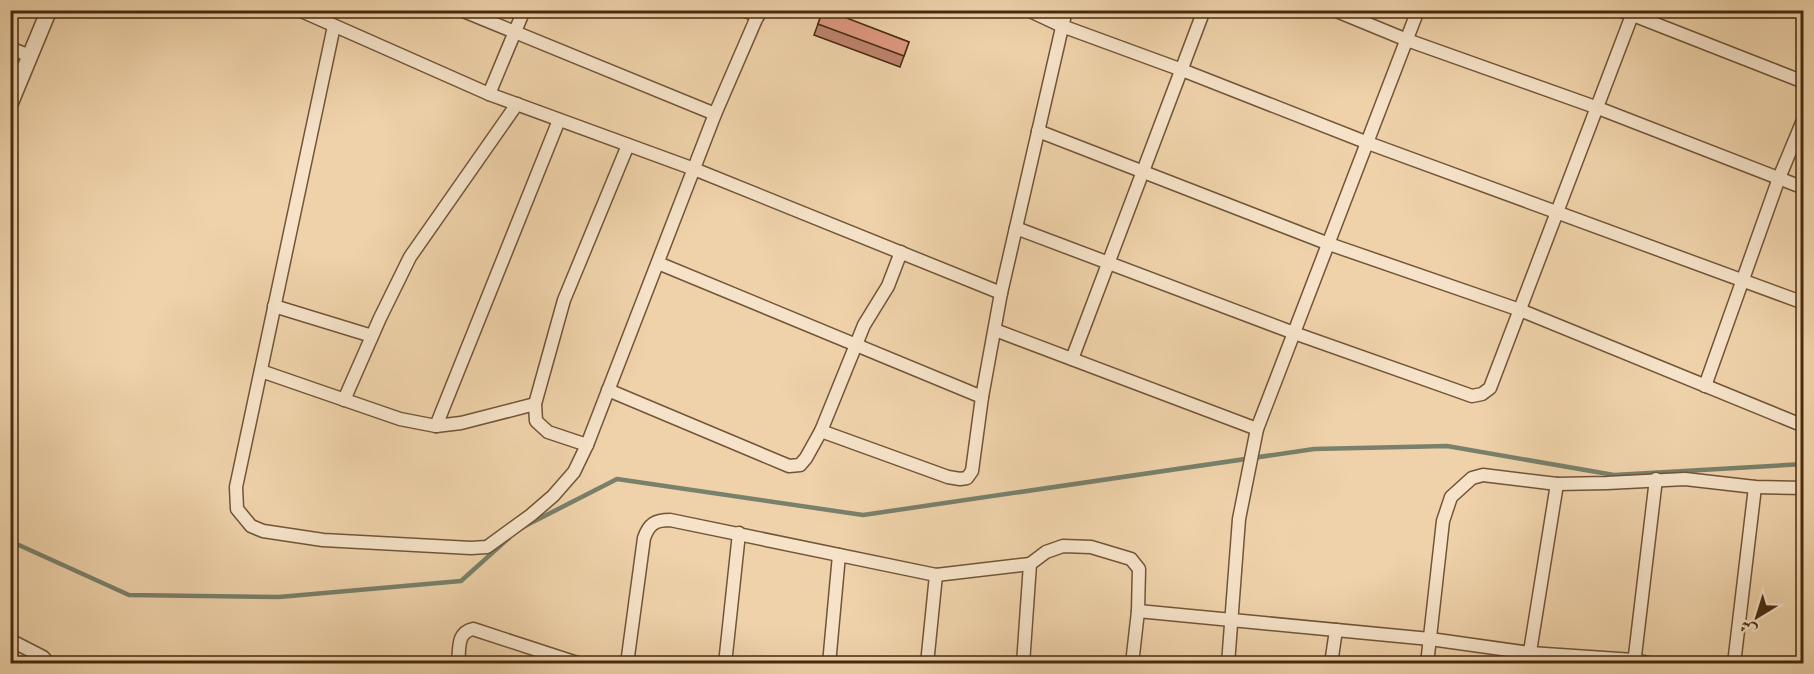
<svg xmlns="http://www.w3.org/2000/svg" width="1814" height="674" viewBox="0 0 1814 674" font-family="'EB Garamond',Amiri,serif">
  <rect width="100%" height="100%" fill="#efd2aa"/>
  <filter id="stains"><feTurbulence type="fractalNoise" baseFrequency=".00333" numOctaves="4"/><feColorMatrix values="0 0 0 0 .2 0 0 0 0 .09 0 0 0 0 .02 0 0 0 .5 -.17"/></filter>
  <radialGradient id="worn" r=".72"><stop offset=".6" stop-color="#630" stop-opacity="0"/><stop offset="1" stop-color="#630" stop-opacity=".3"/></radialGradient>
  <g fill="none" stroke-linecap="round" stroke-linejoin="round">
    <!-- stream -->
    <g stroke="#79806b" stroke-width="4.5">
      <polyline points="523,527 617,479 863,515 1314,449 1447,446 1614,475 1804,464"/>
      <polyline points="10,541 129,595 279,597 461,581 509,538"/>
    </g>
    <!-- minor casing -->
    <g stroke="#715537" stroke-width="15">
      <g id="minor">
        <polyline points="299,10 489,94 694,169 1001,293"/>
        <polyline points="461,10 715,114"/>
        <polyline points="744,10 758,16"/>
        <polyline points="1028,10 1062,26 1182,70 1368,143 1804,303"/>
        <polyline points="1334,10 1407,40 1598,108 1804,188"/>
        <polyline points="1620,10 1804,82"/>
        <polyline points="334,26 236,487 237,509 251,526 263,531 323,540 471,548 487,547 531,515 553,496 574,472 587,445 715,114 760,10"/>
        <polyline points="10,48 30,56"/>
        <polyline points="489,94 524,10"/>
        <polyline points="1038,131 1329,244 1520,310 1804,426"/>
        <polyline points="1016,228 1294,333 1472,396 1482,394 1490,388 1634,10"/>
        <polyline points="658,263 982,397"/>
        <polyline points="274,306 372,336"/>
        <polyline points="995,330 1257,429"/>
        <polyline points="1072,359 1204,10"/>
        <polyline points="261,371 400,419 436,426 461,423 535,404"/>
        <polyline points="1705,386 1779,178 1804,118"/>
        <polyline points="608,390 789,466 800,465 806,458 821,431 864,325 888,286 901,252"/>
        <polyline points="344,400 380,318 410,257 517,104"/>
        <polyline points="436,426 559,120"/>
        <polyline points="821,431 948,477 960,479 967,478 972,471 982,397 1001,293 1066,10"/>
        <polyline points="587,445 548,432 536,421 535,404 564,300 628,145"/>
        <polyline points="10,640 43,657 49,664"/>
        <path d="M 458,664 C 460,649 456,633 473,629 L 580,664"/>
        <path d="M 627,664 L 644,538 C 649,524 655,520 670,520 L 936,575 L 1030,564 L 1046,552 L 1063,546 L 1091,547 L 1131,559 L 1139,569 L 1138,611"/>
        <polyline points="725,664 739,533"/>
        <polyline points="829,664 839,555"/>
        <polyline points="927,664 936,575"/>
        <polyline points="1023,664 1030,564"/>
        <polyline points="1132,664 1138,611 1430,639 1530,653 1634,660 1654,664"/>
        <polyline points="1228,664 1239,519 1257,429 1418,10"/>
        <polyline points="1331,664 1336,630"/>
        <polyline points="1427,664 1443,521 1451,497 1472,478 1483,475 1557,484 1607,483 1685,479 1755,487 1804,488"/>
        <polyline points="1528,664 1557,484"/>
        <polyline points="1634,664 1656,479"/>
        <polyline points="1734,664 1755,487"/>
      </g>
    </g>
    <!-- tertiary casing -->
    <g stroke="#715537" stroke-width="18">
      <polyline id="tertiary" points="10,104 49,10"/>
    </g>
    <!-- minor -->
    <use href="#minor" stroke="#f5e2c8" stroke-width="12"/>
    <!-- tertiary -->
    <use href="#tertiary" stroke="#f5e2c8" stroke-width="15"/>
  </g>
  <!-- wall -->
  <g fill="#bf836f" stroke="#472b11" stroke-width="1.5">
    <polygon points="823,10 909,42 900,67 814,35"/>
    <polygon points="903,10 922,10 919,17"/>
  </g>
  <!-- building -->
  <polygon fill="#de9881" stroke="#472b11" stroke-width="1.5" points="823,10 826,10 909,42 904,56 818,24"/>
  <!-- margin -->
  <rect width="1814" height="674" fill="none" stroke="#efd2aa" stroke-width="36"/>
  <rect x="12" y="12" width="1790" height="650" fill="none" stroke="#472b11" stroke-width="3"/>
  <rect x="18" y="18" width="1778" height="638" fill="none" stroke="#472b11" stroke-width="1.5"/>
  <!-- north arrow -->
  <g transform="translate(1757 617) rotate(218)" stroke="#f5e2c8" stroke-width="4.5" paint-order="stroke">
  <path d="M0-4.5L10 22L0 15L-10 22Z" fill="#472b11"/>
  <text y="-9" font-size="16" font-weight="bold" text-anchor="middle" fill="#472b11">ش</text>
  </g>
  <rect width="100%" height="100%" filter="url(#stains)"/>
  <rect width="100%" height="100%" fill="url(#worn)"/>
</svg>
